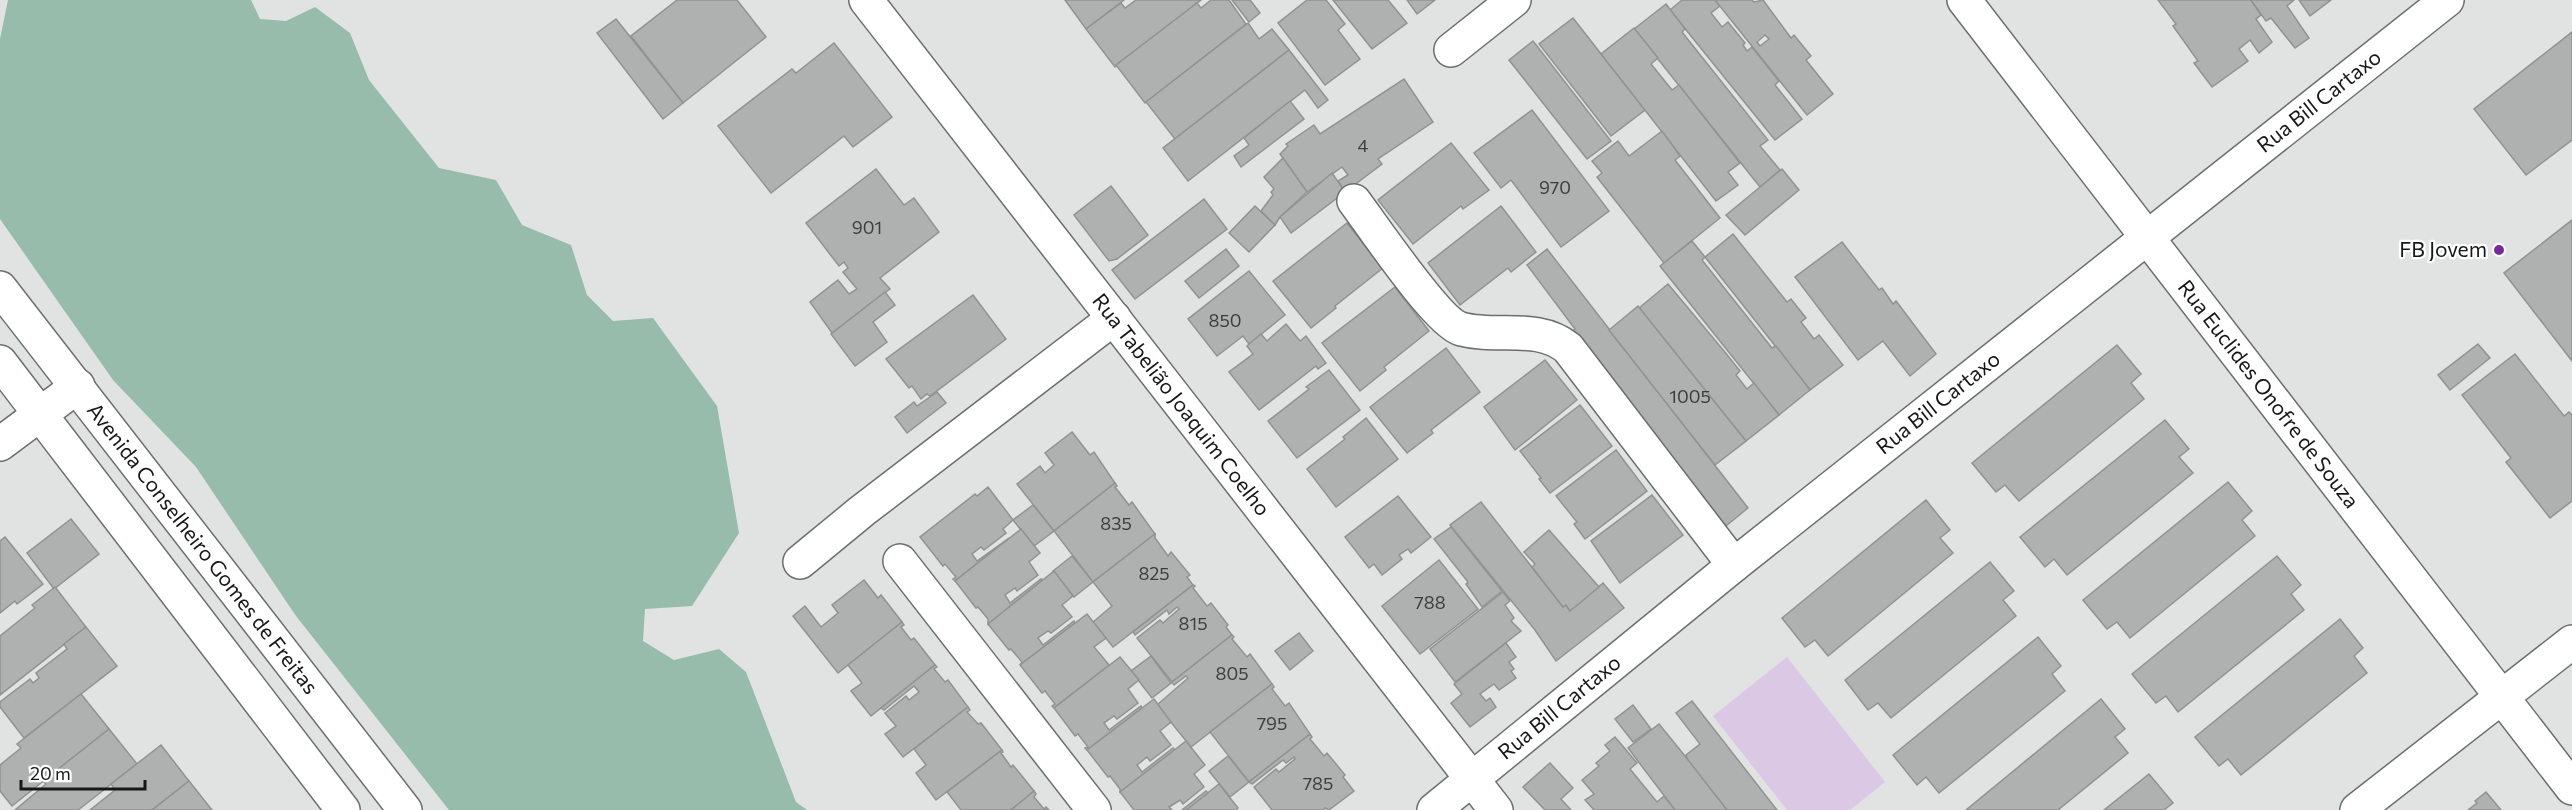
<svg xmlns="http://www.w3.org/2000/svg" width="2572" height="810" viewBox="0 0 2572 810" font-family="Commissioner,sans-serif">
  <rect width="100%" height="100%" fill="#e0e3e1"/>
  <!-- green -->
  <polygon fill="#dac8e5" points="1787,657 1885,782 1850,810 1787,810 1713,716"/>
  <!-- water -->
  <polygon fill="#98bcab" points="8,0 251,0 260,19 286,21 315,7 350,33 369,80 439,168 496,180 522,225 571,245 587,295 613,321 653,318 717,406 739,533 692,606 645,609 643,641 674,660 719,649 746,672 796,802 807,810 449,810 296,616 196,467 113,380 0,219 0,39"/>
  <!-- building -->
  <g fill="#aeb1af" stroke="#909392" stroke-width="1.5" fill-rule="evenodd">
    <polygon points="677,0 737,0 766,37 683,103 631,36"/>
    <polygon points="1065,0 1124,0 1086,29"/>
    <polygon points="1136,0 1201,0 1115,67 1086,29 1121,3 1125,8"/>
    <polygon points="1211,0 1229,0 1246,24 1145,103 1116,65 1197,3 1201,8"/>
    <polygon points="1232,0 1250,0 1260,13 1249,22"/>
    <polygon points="1307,0 1326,0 1345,24 1338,30 1360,59 1325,85 1278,23"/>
    <polygon points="1333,0 1388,0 1407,23 1372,49"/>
    <polygon points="1407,0 1435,0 1417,14"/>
    <polygon points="1682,0 1715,0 1720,6 1711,13 1722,27 1728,22 1745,43 1743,45 1747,51 1752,47 1779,81 1775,85 1802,119 1775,140 1670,10"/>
    <path d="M 1715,0 L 1752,0 L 1754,2 L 1763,0 L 1791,38 L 1794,35 L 1811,56 L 1806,60 L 1833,94 L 1807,115 ZM 1765,35 L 1769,39 L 1760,46 L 1757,42 Z"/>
    <polygon points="2158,0 2251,0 2261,15 2256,19 2272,42 2259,53 2250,40 2239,49 2248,61 2212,87 2194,63 2198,61 2173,26 2176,24"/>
    <polygon points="2251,0 2294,0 2287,6 2309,38 2295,48 2271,18 2266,21"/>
    <polygon points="2299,0 2331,0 2310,16"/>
    <polygon points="1666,4 1685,29 1682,32 1768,140 1760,146 1780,170 1760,187 1634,29"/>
    <polygon points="1573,18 1645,110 1611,136 1539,44"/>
    <polygon points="616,19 683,103 663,119 597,33"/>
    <polygon points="1248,23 1259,39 1272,29 1289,50 1175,139 1146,102"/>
    <polygon points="1634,28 1658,58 1651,64 1672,90 1679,85 1740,163 1728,172 1738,185 1716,201 1601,54"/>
    <polygon points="2572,32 2572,140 2526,175 2474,109"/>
    <polygon points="1533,41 1611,141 1587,159 1509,60"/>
    <polygon points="834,43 892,117 853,147 844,136 771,193 718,126 792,69 796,73"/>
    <polygon points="1289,50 1328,100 1318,108 1305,90 1188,181 1163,148"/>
    <polygon points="1404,79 1433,122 1378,159 1382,164 1345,192 1338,181 1348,175 1342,167 1307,192 1280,154 1288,146 1286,144 1314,125 1320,134"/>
    <polygon points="1290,101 1304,119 1241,167 1234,156 1249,145 1244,138"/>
    <polygon points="1532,110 1609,211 1561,247 1511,180 1501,188 1474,153"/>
    <polygon points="1662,131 1680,156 1675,160 1720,218 1664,263 1597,177 1602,173 1592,161 1618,141 1629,156"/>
    <polygon points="1451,143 1489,190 1463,209 1461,206 1413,244 1378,200"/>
    <polygon points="1283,158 1307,192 1280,217 1275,225 1261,211 1273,195 1271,192 1274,189 1264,177"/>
    <polygon points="876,169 904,205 914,198 939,232 880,278 890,289 832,333 810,302 838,280 849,294 857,289 843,272 848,268 844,262 839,266 806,223"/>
    <polygon points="1782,169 1799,190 1745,235 1726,215"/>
    <polygon points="1332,173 1345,192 1291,233 1280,217"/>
    <polygon points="1111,186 1148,235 1117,259 1109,261 1074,215"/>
    <polygon points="1204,199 1227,229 1135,299 1112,270"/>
    <polygon points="1255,206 1275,225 1249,252 1229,233"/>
    <polygon points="1501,206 1536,252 1511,272 1508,268 1460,305 1428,263"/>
    <polygon points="2572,220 2572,361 2504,273"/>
    <polygon points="1347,223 1383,268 1335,306 1336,308 1311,328 1273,281"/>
    <polygon points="1733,234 1787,302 1791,299 1806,318 1801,322 1814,339 1819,335 1843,365 1810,390 1705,257"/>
    <polygon points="1692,241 1705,257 1702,260 1772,348 1776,346 1810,390 1779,415 1660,266"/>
    <polygon points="1842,242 1879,290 1882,288 1893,304 1896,301 1936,354 1910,376 1883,341 1858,360 1795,277"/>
    <polygon points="1226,249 1239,266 1199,298 1185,281"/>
    <polygon points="1547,249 1748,508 1726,526 1573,331 1575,329 1527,265"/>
    <polygon points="1249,271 1285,315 1249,344 1243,336 1217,356 1188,319"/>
    <polygon points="1668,284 1724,351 1740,371 1736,375 1747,389 1754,383 1779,415 1746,441 1639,308"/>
    <polygon points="1395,287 1429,331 1384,367 1386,370 1360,391 1322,343"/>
    <polygon points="885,292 895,305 873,322 887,342 855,366 831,334"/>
    <polygon points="973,295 1006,339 930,396 927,394 921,399 912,386 909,388 886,359"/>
    <polygon points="1638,306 1746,441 1715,465 1609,330"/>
    <polygon points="1286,324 1300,341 1306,336 1326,363 1318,369 1316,366 1259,410 1229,372 1253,354 1247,346 1249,344 1261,334 1267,341"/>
    <polygon points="2478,344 2490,358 2450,390 2438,375"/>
    <polygon points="2117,345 2141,374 2131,383 2144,399 2019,501 2005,485 1996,492 1972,463"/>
    <polygon points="1446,348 1480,392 1431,430 1433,433 1407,453 1370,407"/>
    <polygon points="2515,354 2564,416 2569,412 2572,415 2572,501 2550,518 2506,462 2511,458 2462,395"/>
    <polygon points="1545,360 1577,400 1515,450 1484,407"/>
    <polygon points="1329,370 1360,410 1297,458 1268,421 1309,389 1306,387"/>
    <polygon points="937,392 946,403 907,433 895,417 914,402 917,406"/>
    <polygon points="1580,405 1612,446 1550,493 1539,479 1541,478 1520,451"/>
    <polygon points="1366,418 1398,459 1336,507 1307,469 1345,439 1343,437"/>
    <polygon points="2165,420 2189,449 2179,457 2193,473 2067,575 2054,559 2045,567 2020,537"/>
    <polygon points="1072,432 1090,455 1094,452 1115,483 1054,531 1017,484 1040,466 1045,473 1054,465 1045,453"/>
    <polygon points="1616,450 1647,491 1585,539 1574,524 1577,522 1556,496"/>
    <polygon points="2228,482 2252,511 2242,520 2255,536 2130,638 2117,622 2107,629 2083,600"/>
    <polygon points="1115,483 1117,486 1115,487 1129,505 1132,502 1155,534 1093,582 1054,531"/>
    <polygon points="988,487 1013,520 1003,529 1006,533 984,550 981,547 972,554 977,561 1009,538 955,581 953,579 956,577 945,564 943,566 920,537 975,494 977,496"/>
    <polygon points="1652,495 1683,535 1620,583 1591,541"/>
    <polygon points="1398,496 1431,537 1411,553 1408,549 1399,555 1402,559 1382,575 1374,564 1369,568 1345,537"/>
    <polygon points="1926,500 1950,530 1940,538 1953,553 1828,656 1815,640 1805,647 1782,618"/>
    <polygon points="1481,502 1563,607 1566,605 1570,611 1603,583 1624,608 1556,661 1535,630 1450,525"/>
    <polygon points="1033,505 1054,531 1034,546 1013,520"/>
    <polygon points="71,519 99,554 54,589 27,553"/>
    <polygon points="1451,527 1502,591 1482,607 1466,584 1468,582 1434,539"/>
    <polygon points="1021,529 1040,553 1029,562 1038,575 1017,591 1015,588 1005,595 1010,603 1041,579 1043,580 988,624 988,619 978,607 976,608 955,581"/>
    <polygon points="1549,530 1599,587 1570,611 1566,605 1563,607 1532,567 1535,564 1524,552"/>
    <polygon points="1155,534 1155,538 1168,556 1171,552 1190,575 1187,577 1193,585 1113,647 1093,622 1112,606 1093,582"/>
    <polygon points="5,537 43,584 17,604 15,601 0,613 0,541"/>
    <polygon points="1072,556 1093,582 1074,597 1053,571"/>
    <polygon points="2277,556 2301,585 2291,594 2304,610 2178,712 2166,696 2156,703 2132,674"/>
    <polygon points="1439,560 1478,609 1420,654 1382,606"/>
    <polygon points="1990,562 2014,591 2003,600 2016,616 1891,718 1878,703 1868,710 1845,680"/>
    <polygon points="1054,571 1073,596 1062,605 1072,617 1051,633 1048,631 1038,638 1043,645 1074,621 1075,623 1020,665 1022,662 1011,649 1009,650 988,624"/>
    <polygon points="864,580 878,598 881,595 902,622 838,673 793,616 805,606 821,627 838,613 832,605"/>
    <polygon points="1193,585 1195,586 1193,588 1207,606 1211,603 1228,625 1226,627 1232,635 1172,682 1137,638 1160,620 1163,623 1179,609 1177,607 1169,614 1167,610 1135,635 1133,632"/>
    <polygon points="55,587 86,627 0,695 0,636 35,608 32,605"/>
    <polygon points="1503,592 1510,601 1505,605 1514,618 1511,621 1521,631 1455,682 1430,649"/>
    <polygon points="1087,614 1106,638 1094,647 1109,665 1054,708 1052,706 1055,704 1045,691 1042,693 1020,665"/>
    <polygon points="2340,619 2363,648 2354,656 2367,673 2241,775 2228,759 2219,766 2195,737"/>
    <polygon points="902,622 904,625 901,627 911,640 914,638 935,665 871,716 851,691 862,683 848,665"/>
    <polygon points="86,627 117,666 24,738 0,707 0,702 30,679 33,683 39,678 36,673 67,649 64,644"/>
    <polygon points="1299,633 1313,651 1290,670 1275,651"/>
    <polygon points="1232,635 1234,637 1232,639 1247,657 1250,654 1272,684 1191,747 1157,705 1188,678 1186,676 1174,685 1172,682"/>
    <polygon points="2038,637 2061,666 2052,674 2065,691 1939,793 1926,777 1917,785 1893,755"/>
    <polygon points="1506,643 1516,657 1509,662 1514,669 1511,671 1516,678 1499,690 1494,684 1480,694 1486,701 1490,698 1496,707 1470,727 1451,703 1462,694 1454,684"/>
    <polygon points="1151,656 1171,683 1152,698 1131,671"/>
    <polygon points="1120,657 1139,680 1128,689 1138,703 1117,719 1114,716 1104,723 1109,730 1141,706 1142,708 1087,750 1085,748 1088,747 1078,734 1075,736 1054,708"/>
    <polygon points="935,665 937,667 934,669 945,682 948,680 968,707 903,757 885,734 896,726 885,713 906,696 909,700 919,692 914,686 884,710 881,708"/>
    <polygon points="1272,684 1274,687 1272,689 1285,706 1289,703 1310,734 1249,782 1210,732"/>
    <polygon points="81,694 109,729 12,806 0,791 0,765 21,748 17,744"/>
    <polygon points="1154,699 1171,722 1160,731 1171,745 1150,761 1147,757 1137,765 1142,772 1173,748 1175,750 1120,792 1120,789 1110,776 1108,777 1087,750"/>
    <polygon points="2101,699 2125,729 2115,737 2128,753 2058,810 1966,810"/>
    <polygon points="1692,701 1777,810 1727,810 1688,761 1686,755 1700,744 1676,713"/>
    <polygon points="1633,705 1651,729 1633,742 1615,719"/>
    <polygon points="968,707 970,710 967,712 978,724 981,723 1002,750 936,800 916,773 926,765 914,749"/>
    <polygon points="1659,724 1685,756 1727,810 1675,810 1628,748"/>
    <polygon points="109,729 137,764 78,810 15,810 46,784 43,781"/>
    <polygon points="1310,734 1312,737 1310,739 1324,756 1327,753 1345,775 1343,777 1354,791 1329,810 1325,808 1323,810 1272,810 1254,787 1276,769 1279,772 1295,759 1294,757 1286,763 1283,760 1252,784 1249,782"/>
    <polygon points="1615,737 1637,763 1630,769 1657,802 1664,796 1675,810 1594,810 1585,800 1594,794 1582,780 1599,766 1596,763 1610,751 1605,745"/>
    <polygon points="1186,741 1205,765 1194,774 1204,787 1183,804 1180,800 1169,807 1172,810 1134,810 1120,792"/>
    <polygon points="161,745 189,781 152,810 90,810 115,790 111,784"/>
    <polygon points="1002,750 1003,752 1001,753 1011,767 1013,765 1034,791 1011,810 961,810 947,792"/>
    <polygon points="1228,756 1249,782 1230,797 1209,771"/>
    <polygon points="1550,763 1573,788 1561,799 1571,810 1545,810 1523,787"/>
    <polygon points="2149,774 2173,803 2164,810 2104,810"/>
    <polygon points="189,781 212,810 152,810"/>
    <polygon points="1219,784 1238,808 1236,810 1186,810"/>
    <polygon points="1034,791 1036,794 1034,797 1044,809 1046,807 1049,810 1011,810"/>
    <polygon points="1206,791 1208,793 1186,810 1182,810"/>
    <polygon points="2486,792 2501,810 2468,810 2477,803 2475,801"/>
  </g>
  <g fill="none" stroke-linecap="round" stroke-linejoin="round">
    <!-- minor casing -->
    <g stroke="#6b6f6d" stroke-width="36">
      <g id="minor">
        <path id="s1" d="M 866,0 L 1496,810"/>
        <path id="s2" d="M 1964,0 L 2572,788"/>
        <polyline points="1451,50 1514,0"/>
        <path d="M 1354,201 C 1373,226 1437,322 1461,329 C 1498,339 1537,323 1568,348 L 1734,565"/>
        <polyline points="0,444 78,386"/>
        <polyline points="900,561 1094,810"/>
        <polyline points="800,562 862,511 1114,318"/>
        <path id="s3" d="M 1434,810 L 1734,565 L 2447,0"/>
        <polyline points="2357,810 2572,642"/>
      </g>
    </g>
    <!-- tertiary casing -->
    <g stroke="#6b6f6d" stroke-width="36">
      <g id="tertiary">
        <path id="s4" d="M 0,288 L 405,810"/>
        <polyline points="0,362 343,810"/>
      </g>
    </g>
    <!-- minor -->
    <use href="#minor" stroke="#fff" stroke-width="33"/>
    <!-- tertiary -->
    <use href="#tertiary" stroke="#fff" stroke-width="33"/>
  </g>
  <!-- markers -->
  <circle fill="#78299a" stroke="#fff" stroke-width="2" cx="2499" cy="250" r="6"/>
  <g text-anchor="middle" stroke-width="4.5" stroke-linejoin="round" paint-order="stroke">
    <!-- number labels -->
    <g font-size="18" fill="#3c3e3d">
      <text x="1363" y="152">4</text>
      <text x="1555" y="194">970</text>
      <text x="867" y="234">901</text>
      <text x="1225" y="327">850</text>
      <text x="1690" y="403">1005</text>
      <text x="1116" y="530">835</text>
      <text x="1154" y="580">825</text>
      <text x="1430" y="609">788</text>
      <text x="1193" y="630">815</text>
      <text x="1232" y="680">805</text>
      <text x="1272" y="730">795</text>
      <text x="1318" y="790">785</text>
    </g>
    <!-- street labels -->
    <g font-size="21" fill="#161717" stroke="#fff">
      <text dy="7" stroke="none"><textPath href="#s3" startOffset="1134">Rua Bill Cartaxo</textPath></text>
      <text dy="7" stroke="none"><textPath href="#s2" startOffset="498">Rua Euclides Onofre de Souza</textPath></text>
      <text dy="7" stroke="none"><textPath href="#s3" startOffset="648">Rua Bill Cartaxo</textPath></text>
      <text dy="7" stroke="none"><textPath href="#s1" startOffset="513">Rua Tabelião Joaquim Coelho</textPath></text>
      <text dy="7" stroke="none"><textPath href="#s4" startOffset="330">Avenida Conselheiro Gomes de Freitas</textPath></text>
      <text dy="7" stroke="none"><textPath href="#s3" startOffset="162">Rua Bill Cartaxo</textPath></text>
    </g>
    <!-- poi labels -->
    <g font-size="21" fill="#161717" stroke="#fff" text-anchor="end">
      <text x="2487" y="257">FB Jovem</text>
    </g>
  </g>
  <!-- scale -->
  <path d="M21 780v9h124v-9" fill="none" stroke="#161717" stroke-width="3"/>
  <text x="30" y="780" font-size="18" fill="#161717" stroke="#ffffff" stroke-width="4.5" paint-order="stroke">20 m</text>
</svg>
